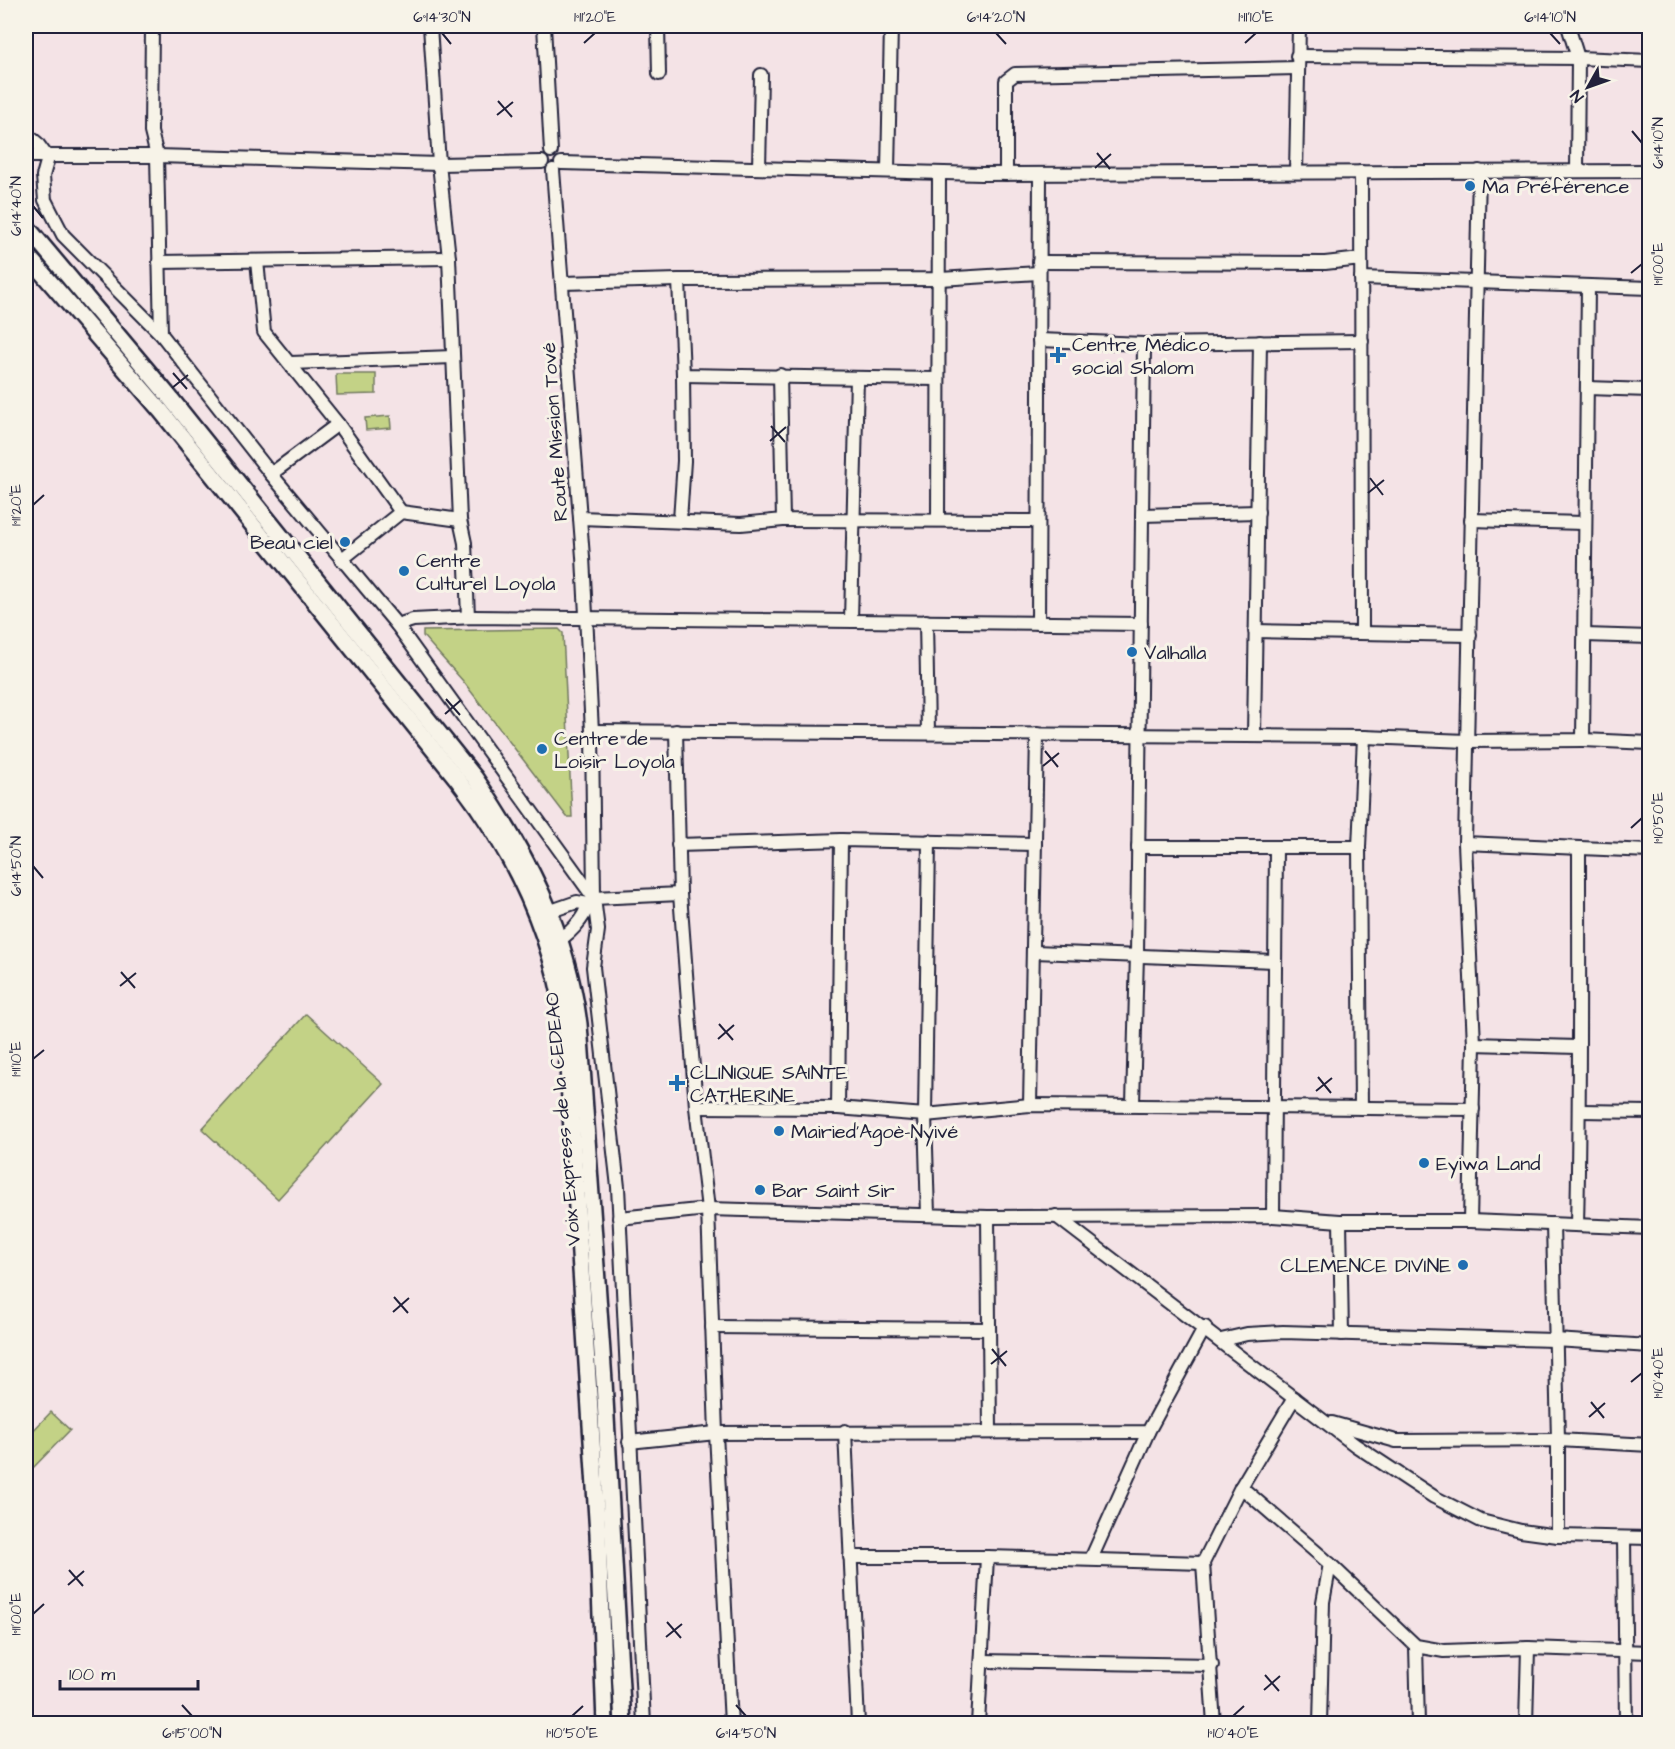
<svg xmlns="http://www.w3.org/2000/svg" width="1675" height="1749" viewBox="0 0 1675 1749" font-family="'Architects Daughter',sans-serif">
  <rect width="100%" height="100%" fill="#f4e3e6"/>
  <filter id="ink" filterUnits="userSpaceOnUse"><feTurbulence type="fractalNoise" baseFrequency=".0167" numOctaves="2"/><feDisplacementMap in="SourceGraphic" scale="12" xChannelSelector="R" yChannelSelector="G"/><feConvolveMatrix kernelMatrix="1 2 1 2 8 2 1 2 1" color-interpolation-filters="sRGB"/></filter>
  <g filter="url(#ink)">
    <!-- garden -->
    <g fill="#c3d286" stroke="#727a60" stroke-width="1.5">
      <polygon points="336,374 376,374 376,394 337,395"/>
      <polygon points="390,416 391,428 366,430 365,418"/>
      <polygon points="559,629 563,633 572,817 567,817 463,681 423,636 423,631"/>
      <polygon points="306,1014 383,1084 278,1199 202,1129"/>
      <polygon points="51,1412 70,1430 31,1470 26,1465 26,1438"/>
    </g>
    <g fill="none" stroke-linecap="round" stroke-linejoin="round">
      <!-- minor casing -->
      <g stroke="#22223b" stroke-width="16">
        <g id="minor">
          <polyline points="152,26 151,132 157,156 161,334"/>
          <polyline points="430,26 439,164 449,258 460,520 465,543 468,617"/>
          <polyline points="544,26 551,151"/>
          <polyline points="658,26 659,74"/>
          <polyline points="1568,26 1578,58 1577,171"/>
          <polyline points="1297,56 1578,58 1650,61"/>
          <polyline points="26,134 37,143 48,158 43,176 45,200 63,235 161,334 271,474 397,625 594,898 598,930 593,967 618,1187 644,1724"/>
          <polyline points="26,156 157,156 439,164 542,162"/>
          <polyline points="561,163 982,174 1650,171"/>
          <polyline points="759,168 761,75"/>
          <polyline points="553,170 583,557 592,731 594,896"/>
          <polyline points="888,170 891,26"/>
          <polyline points="1296,172 1299,26"/>
          <polyline points="1361,172 1362,632"/>
          <polyline points="1006,174 1006,81 1015,74 1297,68"/>
          <polyline points="257,261 264,332 338,424 401,512"/>
          <polyline points="159,262 449,258"/>
          <polyline points="1039,262 1325,263 1361,259"/>
          <polyline points="1361,278 1650,288"/>
          <polyline points="679,280 683,375 937,379"/>
          <polyline points="562,283 679,280 940,279 1039,273"/>
          <polyline points="1039,340 1144,344 1362,341"/>
          <polyline points="291,363 453,357"/>
          <polyline points="780,375 783,520 1038,521"/>
          <polyline points="1587,388 1650,390"/>
          <polyline points="271,474 338,424"/>
          <polyline points="1142,515 1258,512"/>
          <polyline points="580,518 741,524 783,520"/>
          <polyline points="680,520 684,461 683,375"/>
          <polyline points="938,520 939,173"/>
          <polyline points="1471,520 1584,523"/>
          <polyline points="341,560 401,512 460,520"/>
          <polyline points="851,620 857,378"/>
          <polyline points="926,621 928,733"/>
          <polyline points="1038,623 1040,174"/>
          <polyline points="397,625 413,620 474,617 1141,624"/>
          <polyline points="1255,631 1470,635"/>
          <polyline points="1585,635 1650,637"/>
          <polyline points="592,731 1364,737 1467,741 1583,740 1588,287"/>
          <polyline points="676,731 680,894 696,1107 708,1209 716,1433 731,1724"/>
          <polyline points="1254,736 1260,342"/>
          <polyline points="1583,740 1650,743"/>
          <polyline points="1465,843 1650,851"/>
          <polyline points="678,845 841,840 1035,844"/>
          <polyline points="1138,847 1359,847"/>
          <polyline points="594,898 680,894"/>
          <polyline points="551,911 577,902 588,904"/>
          <path d="M 554,942 C 568,937 585,918 588,904"/>
          <polyline points="1034,952 1275,961"/>
          <polyline points="1474,1044 1577,1047"/>
          <polyline points="1133,1104 1137,954 1144,344"/>
          <polyline points="1030,1105 1037,734"/>
          <polyline points="696,1107 838,1108 925,1115 1030,1105 1473,1109"/>
          <polyline points="838,1108 841,840"/>
          <polyline points="1361,1108 1359,847 1364,737"/>
          <polyline points="1580,1111 1650,1112"/>
          <polyline points="928,1215 925,1115 929,841"/>
          <polyline points="1056,1216 1355,1445 1434,1497 1481,1521 1521,1531 1558,1536 1650,1538"/>
          <polyline points="1273,1216 1276,847"/>
          <polyline points="988,1217 990,1431"/>
          <polyline points="619,1218 708,1209 988,1217 1273,1216 1340,1221 1470,1221 1650,1228"/>
          <polyline points="1340,1221 1342,1334"/>
          <polyline points="1470,1221 1474,1044 1465,843 1479,171"/>
          <polyline points="1553,1224 1558,1440 1558,1536"/>
          <path d="M 1577,1225 C 1580,1100 1579,974 1579,849"/>
          <polyline points="712,1327 989,1329"/>
          <polyline points="1221,1340 1247,1334 1283,1332 1555,1340 1650,1346"/>
          <polyline points="1332,1423 1396,1441 1558,1440 1650,1445"/>
          <polyline points="845,1431 858,1724"/>
          <polyline points="629,1442 716,1433 1148,1432 1205,1327"/>
          <polyline points="1241,1487 1330,1564 1416,1646 1444,1651 1528,1648 1650,1652"/>
          <polyline points="1624,1538 1626,1724"/>
          <polyline points="850,1557 987,1557 1203,1563"/>
          <polyline points="1091,1559 1148,1432"/>
          <polyline points="1416,1646 1418,1724"/>
          <polyline points="982,1661 1212,1665"/>
          <polyline points="978,1724 987,1557"/>
          <polyline points="1214,1724 1203,1563 1241,1487 1294,1398"/>
          <polyline points="1320,1724 1323,1602 1330,1564"/>
          <polyline points="1526,1724 1528,1648"/>
        </g>
      </g>
      <!-- major casing -->
      <g stroke="#22223b" stroke-width="20">
        <g id="major">
          <path d="M 26,226 L 167,394 L 475,778 C 528,856 566,929 579,1024 L 604,1381 L 623,1724"/>
          <path d="M 26,254 L 161,411 L 458,780 C 513,851 551,932 565,1021 L 598,1534 L 605,1724"/>
        </g>
      </g>
      <!-- minor -->
      <use href="#minor" stroke="#f7f3e8" stroke-width="12"/>
      <!-- major -->
      <use href="#major" stroke="#f7f3e8" stroke-width="15"/>
    </g>
  </g>
  <!-- ticks -->
  <path fill="none" stroke="#22223b" stroke-width="2" d="M 442,33 L 451,44M 996,33 L 1006,44M 1550,33 L 1560,44M 584,43 L 595,33M 1245,43 L 1256,33M 498,101 L 512,117M 497,115 L 513,102M 1632,131 L 1642,143M 1097,153 L 1110,169M 1095,168 L 1111,154M 33,206 L 43,218M 1631,273 L 1642,264M 173,373 L 187,389M 172,388 L 188,375M 771,426 L 785,442M 770,441 L 786,427M 1370,478 L 1383,495M 1368,493 L 1384,480M 33,505 L 44,495M 446,699 L 460,715M 445,714 L 461,700M 1045,751 L 1058,767M 1043,766 L 1059,753M 1631,828 L 1642,818M 33,866 L 43,878M 121,972 L 135,988M 120,986 L 136,973M 719,1024 L 733,1040M 718,1039 L 734,1025M 33,1059 L 44,1050M 1318,1077 L 1331,1093M 1316,1091 L 1332,1078M 394,1297 L 408,1313M 393,1312 L 409,1298M 992,1349 L 1006,1366M 991,1364 L 1007,1351M 1631,1382 L 1642,1373M 1591,1402 L 1604,1418M 1589,1417 L 1605,1403M 69,1570 L 83,1586M 68,1585 L 84,1571M 33,1614 L 44,1604M 667,1622 L 681,1638M 666,1637 L 682,1624M 1265,1675 L 1279,1691M 1264,1690 L 1280,1676M 182,1705 L 192,1716M 736,1705 L 746,1716M 572,1716 L 583,1706M 1233,1716 L 1244,1706"/>
  <!-- markers -->
  <g fill="#1f6fb2" stroke="#f7f3e8" stroke-width="2">
    <circle cx="1470" cy="186" r="6"/>
    <path d="M1055 346h6v6h6v6h-6v6h-6v-6h-6v-6h6z"/>
    <circle cx="345" cy="542" r="6"/>
    <circle cx="404" cy="571" r="6"/>
    <circle cx="1132" cy="652" r="6"/>
    <circle cx="542" cy="749" r="6"/>
    <path d="M674 1074h6v6h6v6h-6v6h-6v-6h-6v-6h6z"/>
    <circle cx="779" cy="1131" r="6"/>
    <circle cx="1424" cy="1163" r="6"/>
    <circle cx="760" cy="1190" r="6"/>
    <circle cx="1463" cy="1265" r="6"/>
  </g>
  <g text-anchor="middle" stroke-width="6" stroke-linejoin="round" paint-order="stroke">
    <!-- poi labels -->
    <g font-size="20" fill="#22223b" stroke="#f7f3e8" text-anchor="start">
      <text x="1482" y="193">Ma Préférence</text>
      <text x="1072" y="351">Centre Médico<tspan x="1072" dy="23">social Shalom</tspan></text>
      <text x="333" y="549" text-anchor="end">Beau ciel</text>
      <text x="416" y="567">Centre<tspan x="416" dy="23">Culturel Loyola</tspan></text>
      <text x="1144" y="659">Valhalla</text>
      <text x="554" y="745">Centre de<tspan x="554" dy="23">Loisir Loyola</tspan></text>
      <text x="690" y="1079">CLINIQUE SAINTE<tspan x="690" dy="23">CATHERINE</tspan></text>
      <text x="791" y="1138">Mairied'Agoè-Nyivé</text>
      <text x="1436" y="1170">Eyiwa Land</text>
      <text x="772" y="1197">Bar Saint Sir</text>
      <text x="1451" y="1272" text-anchor="end">CLEMENCE DIVINE</text>
    </g>
    <!-- street labels -->
    <g font-size="20" fill="#22223b" stroke="#f7f3e8">
      <text transform="translate(554 432) rotate(-94)" y="7">Route Mission Tové</text>
      <text transform="translate(562 1119) rotate(-95)" y="7">Voix Express de la CEDEAO</text>
    </g>
  </g>
  <!-- margin -->
  <rect width="1675" height="1749" fill="none" stroke="#f7f3e8" stroke-width="66"/>
  <!-- north arrow -->
  <g transform="translate(1588 87) rotate(230)" stroke="#f7f3e8" stroke-width="4.5" paint-order="stroke">
  <path d="M0-4.5L10 22L0 15L-10 22Z" fill="#22223b"/>
  <text y="-9" font-size="16" font-weight="bold" text-anchor="middle" fill="#22223b">N</text>
  </g>
  <!-- scale -->
  <path d="M60 1680v9h138v-9" fill="none" stroke="#22223b" stroke-width="3"/>
  <text x="69" y="1680" font-size="18" fill="#22223b" stroke="#f7f3e8" stroke-width="4.5" paint-order="stroke">100 m</text>
  <rect x="33" y="33" width="1609" height="1683" fill="none" stroke="#22223b" stroke-width="2"/>
  <g font-size="15" text-anchor="middle" fill="#22223b">
    <text x="442" y="22">6°14'30"N</text>
    <text x="595" y="22">1°11'20"E</text>
    <text x="996" y="22">6°14'20"N</text>
    <text x="1256" y="22">1°11'10"E</text>
    <text x="1550" y="22">6°14'10"N</text>
    <text transform="translate(1658 143) rotate(-90)" y="5">6°14'10"N</text>
    <text transform="translate(16 206) rotate(-90)" y="5">6°14'40"N</text>
    <text transform="translate(1658 264) rotate(-90)" y="5">1°11'00"E</text>
    <text transform="translate(16 505) rotate(-90)" y="5">1°11'20"E</text>
    <text transform="translate(1658 818) rotate(-90)" y="5">1°10'50"E</text>
    <text transform="translate(16 866) rotate(-90)" y="5">6°14'50"N</text>
    <text transform="translate(16 1059) rotate(-90)" y="5">1°11'10"E</text>
    <text transform="translate(1658 1373) rotate(-90)" y="5">1°10'40"E</text>
    <text transform="translate(16 1614) rotate(-90)" y="5">1°11'00"E</text>
    <text x="192" y="1738">6°15'00"N</text>
    <text x="572" y="1738">1°10'50"E</text>
    <text x="746" y="1738">6°14'50"N</text>
    <text x="1233" y="1738">1°10'40"E</text>
  </g>
</svg>
